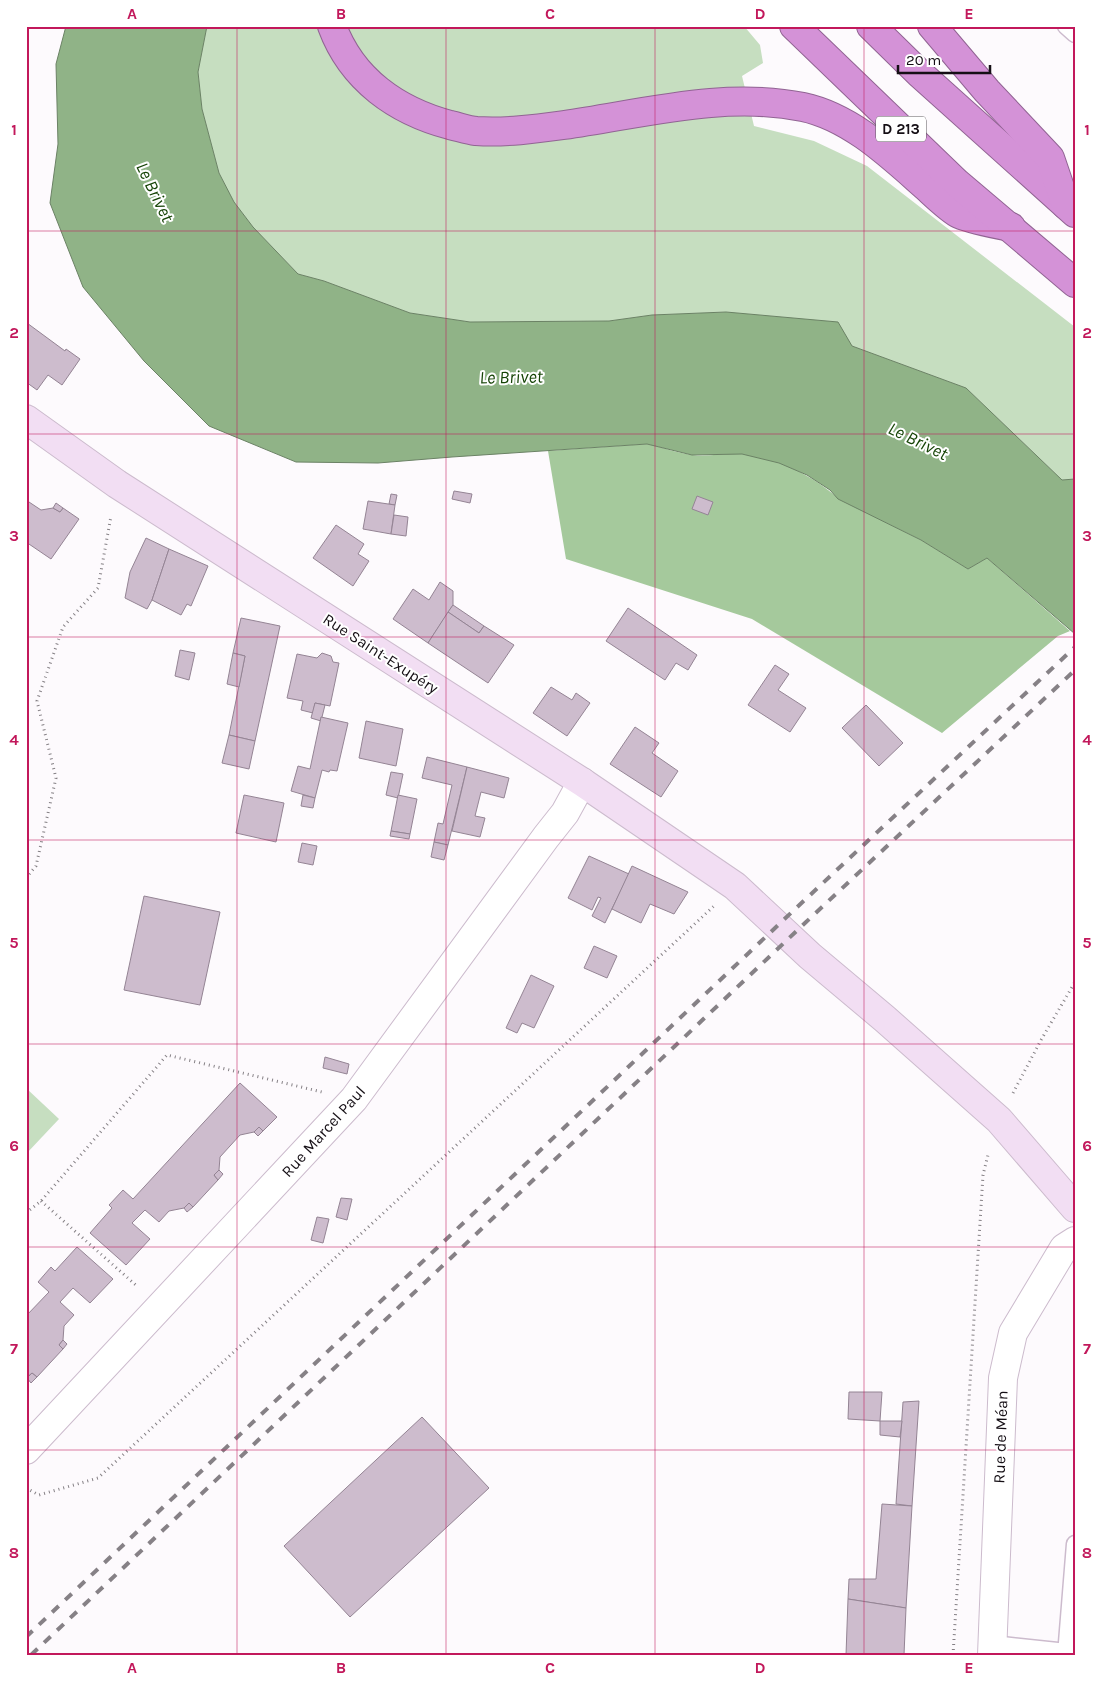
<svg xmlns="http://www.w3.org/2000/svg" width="1101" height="1681" viewBox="0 0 1101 1681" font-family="Karla,sans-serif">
  <rect width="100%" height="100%" fill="#fdfafd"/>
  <!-- green -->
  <g fill="#c6dec0">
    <polygon points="207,26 744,26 760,45 763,63 742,76 754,126 814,141 867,166 1075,327 1075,479 1062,480 966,388 852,346 726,312 652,315 609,321 470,322 410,313 324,281 298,274 253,227 234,202 219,173 202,109 198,72"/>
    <polygon points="26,1088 59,1119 26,1154"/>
  </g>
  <!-- forest -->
  <path fill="#a5c99c" d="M 647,444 C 662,447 677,453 692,455 C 709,457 725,453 742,454 C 776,457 814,476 839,499 L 921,540 L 968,569 L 987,558 L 1070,631 L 1058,636 L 942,733 L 752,619 L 566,559 L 548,451 Z"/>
  <!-- water -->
  <polygon fill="#90b387" stroke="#6b8265" points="66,26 207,26 198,72 202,109 219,173 234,202 253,227 298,274 324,281 410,313 470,322 609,321 652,315 726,312 838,322 852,346 966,388 1062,480 1075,479 1075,634 987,558 968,569 921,540 838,499 830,490 807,475 779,463 742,454 692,455 647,444 452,457 378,463 296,462 209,426 144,361 83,287 50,203 58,144 56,64"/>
  <!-- building -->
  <g fill="#cdbccd" stroke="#948494">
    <polygon points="27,323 65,351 66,349 80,359 62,385 48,375 37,390 26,382"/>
    <polygon points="454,491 472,494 470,503 452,499"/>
    <polygon points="391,494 397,495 395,505 389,504"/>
    <polygon points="697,496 713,502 708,515 692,509"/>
    <polygon points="26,500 41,510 53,508 60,512 63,508 79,519 51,559 26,542"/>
    <polygon points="368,501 395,505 391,534 363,529"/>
    <polygon points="56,503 63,508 60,512 53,508"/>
    <polygon points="394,515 408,517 406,536 391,534"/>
    <polygon points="336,525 364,544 358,554 369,561 353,586 313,558"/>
    <polygon points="146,538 169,549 152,600 147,609 125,598 130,572"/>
    <polygon points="169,549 208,566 191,606 187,604 181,615 152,600"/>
    <polygon points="440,582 453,591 453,605 428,643 393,619 413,589 429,600"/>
    <polygon points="453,605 484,626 479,633 448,612"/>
    <polygon points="628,608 697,655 688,670 676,663 665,680 606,641"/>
    <polygon points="448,612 479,633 484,626 514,645 488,683 428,643"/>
    <polygon points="241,618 280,626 255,741 229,735 245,656 233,653"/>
    <polygon points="180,650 195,653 189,680 175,676"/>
    <polygon points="233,653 245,656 239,687 227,684"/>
    <polygon points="322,653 331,656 333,662 339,663 330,706 315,703 313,713 301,710 303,701 287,698 297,654 317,658"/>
    <polygon points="775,665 789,674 778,690 806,708 790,732 748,705"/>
    <polygon points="551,687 572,700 576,693 590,703 567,736 533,713"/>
    <polygon points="315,703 325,705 321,721 311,718"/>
    <polygon points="866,705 903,743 879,766 842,728"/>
    <polygon points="321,717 348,723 337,771 330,770 329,772 322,770 315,798 291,791 298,766 310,769"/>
    <polygon points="366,721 403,729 396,766 359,758"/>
    <polygon points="635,727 659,743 652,753 678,771 661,797 610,764"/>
    <polygon points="229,735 255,741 249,769 222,763"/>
    <polygon points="427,757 467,767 448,845 434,842 438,823 443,824 452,785 422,778"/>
    <polygon points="467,767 509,778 504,798 481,792 475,816 485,818 480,837 452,831"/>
    <polygon points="391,772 403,774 398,798 386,795"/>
    <polygon points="244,795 284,803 276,842 236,833"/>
    <polygon points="303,795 315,798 313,808 301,806"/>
    <polygon points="398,795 417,799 410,834 391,831"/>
    <polygon points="391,831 410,834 409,839 390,836"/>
    <polygon points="434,842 448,845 444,860 431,857"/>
    <polygon points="302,843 317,846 313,865 298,862"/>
    <polygon points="589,856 629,874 605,923 592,916 601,898 598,897 592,910 568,898"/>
    <polygon points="632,866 688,892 674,914 650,904 641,923 612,909"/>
    <polygon points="144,896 220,912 200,1005 124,990"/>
    <polygon points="594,946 617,956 607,978 584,968"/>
    <polygon points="531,975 554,986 534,1028 522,1023 517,1033 506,1028"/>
    <polygon points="325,1057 349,1064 347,1074 323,1068"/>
    <polygon points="240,1083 277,1117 263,1131 259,1127 254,1132 240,1135 220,1157 219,1170 214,1175 218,1180 193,1207 189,1203 184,1208 169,1211 159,1222 145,1210 132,1223 150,1239 126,1265 90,1233 112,1208 109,1205 123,1190 133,1199"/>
    <polygon points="259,1127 263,1131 258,1136 254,1132"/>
    <polygon points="219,1170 223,1174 218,1180 214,1175"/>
    <polygon points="341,1198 352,1199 347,1220 336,1217"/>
    <polygon points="189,1203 193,1207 187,1212 184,1208"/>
    <polygon points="317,1217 329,1219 323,1243 311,1240"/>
    <polygon points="77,1247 113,1279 90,1303 73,1288 60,1302 74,1315 64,1326 63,1340 59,1345 63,1349 37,1377 32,1373 26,1378 26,1316 49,1292 38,1282 51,1267 55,1271"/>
    <polygon points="63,1340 67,1344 63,1349 59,1345"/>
    <polygon points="32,1373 37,1377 31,1383 27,1378"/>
    <polygon points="849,1392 882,1392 880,1421 848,1419"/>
    <polygon points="919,1401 912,1506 896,1504 903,1402"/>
    <polygon points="422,1417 489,1488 350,1617 284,1546"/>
    <polygon points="880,1421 902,1421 900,1437 880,1435"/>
    <polygon points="882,1504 912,1506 906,1608 848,1599 849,1579 876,1579"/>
    <polygon points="848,1599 906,1608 904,1655 846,1655"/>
  </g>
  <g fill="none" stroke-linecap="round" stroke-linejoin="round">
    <!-- lane casing -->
    <g stroke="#ccbbcd" stroke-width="19">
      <g id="lane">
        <polyline points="1066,26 1075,34"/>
        <polyline points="993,1644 1067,1652"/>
        <polyline points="1066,1655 1075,1544"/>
      </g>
    </g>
    <!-- street casing -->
    <g stroke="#ccbbcd" stroke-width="30">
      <g id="street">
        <polyline points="26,1450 354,1099 546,837 565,813 582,782"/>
        <polyline points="992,1655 1003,1378 1013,1333 1064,1248 1075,1241"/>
      </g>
    </g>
    <!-- secondary casing -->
    <g stroke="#ccbbcd" stroke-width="30">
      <polyline id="secondary" points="26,419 117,484 582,782 735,886 810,956 885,1019 999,1120 1075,1208"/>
    </g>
    <!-- highway casing -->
    <g stroke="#916493" stroke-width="30">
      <g id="highway">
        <path d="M 332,26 C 352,80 397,111 450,125 C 459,127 468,130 476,131 C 505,133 535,129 564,125 C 642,114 724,91 803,107 C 850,117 889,154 924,185 C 932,192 950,210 959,214 C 973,220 995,224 1011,227"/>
        <polyline points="794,26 957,183 1075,283"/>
        <polyline points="871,26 919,73 1075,213"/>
        <polyline points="932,26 987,91 1050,158 1066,205"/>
      </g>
    </g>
    <!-- path -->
    <g stroke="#858085" stroke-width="3" stroke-dasharray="1 4" stroke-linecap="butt">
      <polyline points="26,878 36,866 56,778 37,701 63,627 98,588 111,516"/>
      <polyline points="1013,1093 1041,1040 1075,982"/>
      <polyline points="41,1201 138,1287"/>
      <polyline points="26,1213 41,1201 167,1055 322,1092"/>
      <polyline points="26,1488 39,1495 98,1478 714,906"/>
      <polyline points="953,1655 983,1175 988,1155"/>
    </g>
    <!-- lane -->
    <use href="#lane" stroke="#fff" stroke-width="16"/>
    <!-- street -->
    <use href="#street" stroke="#fff" stroke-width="28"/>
    <!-- secondary -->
    <use href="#secondary" stroke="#f2def3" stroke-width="28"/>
    <!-- highway -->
    <use href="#highway" stroke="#d492d7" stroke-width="28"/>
    <!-- rail -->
    <g stroke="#868186" stroke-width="4" stroke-dasharray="9 9" stroke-linecap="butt">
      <polyline points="26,1637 793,911 1075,647"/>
      <polyline points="31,1655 805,923 1075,670"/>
    </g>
  </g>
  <!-- grid -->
  <path fill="none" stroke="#c2185b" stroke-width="1" stroke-opacity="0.55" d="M 237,26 L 237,1655M 446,26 L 446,1655M 655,26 L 655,1655M 864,26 L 864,1655M 26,231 L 1075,231M 26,434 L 1075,434M 26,637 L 1075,637M 26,840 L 1075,840M 26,1044 L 1075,1044M 26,1247 L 1075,1247M 26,1450 L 1075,1450"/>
  <g text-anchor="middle" stroke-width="4" stroke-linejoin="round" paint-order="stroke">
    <!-- shield labels -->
    <rect fill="#fff" stroke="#5b575b" stroke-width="1" x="876" y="116.5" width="50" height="25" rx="4"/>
    <g font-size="15" font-weight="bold" fill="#150f15">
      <text x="901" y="134">D 213</text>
    </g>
    <!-- street labels -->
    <g font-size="16" fill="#150f15" stroke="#fff">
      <text transform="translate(381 653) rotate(33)" y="6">Rue Saint-Exupéry</text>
      <text transform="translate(323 1131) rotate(-48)" y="6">Rue Marcel Paul</text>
      <text transform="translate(1000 1437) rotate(-88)" y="6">Rue de Méan</text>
    </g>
    <!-- water labels -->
    <g font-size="18" font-style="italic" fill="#164406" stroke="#fff">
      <text transform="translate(155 192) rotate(64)" y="6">Le Brivet</text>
      <text transform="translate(511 377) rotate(-1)" y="6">Le Brivet</text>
      <text transform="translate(918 441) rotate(26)" y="6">Le Brivet</text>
    </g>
  </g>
  <!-- border -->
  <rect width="1101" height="1681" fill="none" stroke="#ffffff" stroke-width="55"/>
  <!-- scale -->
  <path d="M898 65v8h92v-8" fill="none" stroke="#150f15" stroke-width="2.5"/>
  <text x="906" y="65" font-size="15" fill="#150f15" stroke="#ffffff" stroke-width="4" paint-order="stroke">20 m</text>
  <rect x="28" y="28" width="1046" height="1626" fill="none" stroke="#c2185b" stroke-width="2"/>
  <g font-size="16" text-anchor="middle" font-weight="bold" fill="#c2185b">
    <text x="132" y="19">A</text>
    <text x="341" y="19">B</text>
    <text x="550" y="19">C</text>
    <text x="760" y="19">D</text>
    <text x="969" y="19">E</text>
    <text x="14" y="135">1</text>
    <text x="1087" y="135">1</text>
    <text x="14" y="338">2</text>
    <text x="1087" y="338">2</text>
    <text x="14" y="541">3</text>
    <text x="1087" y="541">3</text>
    <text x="14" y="745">4</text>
    <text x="1087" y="745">4</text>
    <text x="14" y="948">5</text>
    <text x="1087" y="948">5</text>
    <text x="14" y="1151">6</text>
    <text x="1087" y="1151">6</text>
    <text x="14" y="1354">7</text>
    <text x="1087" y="1354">7</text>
    <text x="14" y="1558">8</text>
    <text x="1087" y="1558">8</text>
    <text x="132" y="1673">A</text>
    <text x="341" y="1673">B</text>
    <text x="550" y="1673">C</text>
    <text x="760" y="1673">D</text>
    <text x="969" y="1673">E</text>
  </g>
</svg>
